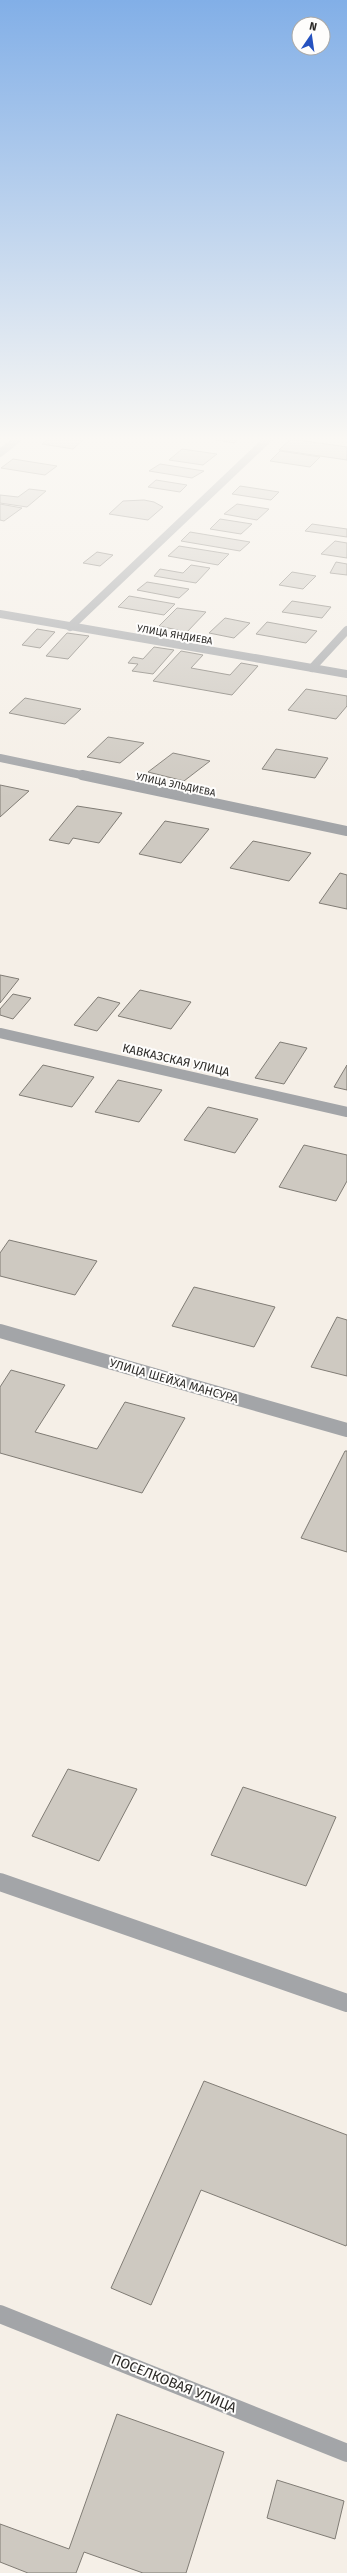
<svg xmlns="http://www.w3.org/2000/svg" width="347" height="2573" viewBox="0 0 347 2573" font-family="'Fira Sans',sans-serif">
  <rect width="100%" height="100%" fill="#f5efe7"/>
  <!-- building -->
  <g fill="#cec9c1" stroke="#807c75">
    <polygon points="50,437 80,437 85,438 73,449 42,444"/>
    <polygon points="200,437 240,437 234,443"/>
    <polygon points="291,439 347,447 347,460 279,450"/>
    <polygon points="182,449 217,454 203,465 169,460"/>
    <polygon points="280,451 320,457 310,467 270,461"/>
    <polygon points="13,459 57,466 45,475 1,468"/>
    <polygon points="160,464 204,471 192,478 149,471"/>
    <polygon points="156,480 187,485 180,492 148,487"/>
    <polygon points="240,486 279,492 271,500 232,494"/>
    <polygon points="29,489 46,491 27,507 0,503 0,495 18,497"/>
    <polygon points="144,500 154,502 163,507 148,520 109,514 123,501"/>
    <polygon points="0,504 22,508 4,521 0,520"/>
    <polygon points="237,504 269,509 257,520 224,514"/>
    <polygon points="220,519 252,524 241,534 210,529"/>
    <polygon points="312,524 347,529 347,537 305,531"/>
    <polygon points="190,532 250,542 240,551 181,541"/>
    <polygon points="335,541 347,543 347,558 321,554"/>
    <polygon points="179,546 229,554 218,565 168,556"/>
    <polygon points="97,552 113,555 100,566 83,563"/>
    <polygon points="336,562 347,564 347,575 330,573"/>
    <polygon points="191,565 210,568 196,583 154,576 160,569 183,573"/>
    <polygon points="292,572 316,576 303,589 279,585"/>
    <polygon points="147,582 189,589 179,598 137,590"/>
    <polygon points="129,596 175,604 164,615 118,607"/>
    <polygon points="292,601 331,607 322,618 282,612"/>
    <polygon points="177,608 206,612 187,632 159,626"/>
    <polygon points="225,618 250,623 234,638 209,633"/>
    <polygon points="267,622 317,631 306,643 256,634"/>
    <polygon points="37,629 55,632 40,648 22,645"/>
    <polygon points="67,633 89,636 68,659 46,656"/>
    <polygon points="154,647 174,650 153,674 132,671 138,664 128,663 133,657 143,659"/>
    <polygon points="181,651 203,655 191,668 230,675 241,663 258,666 232,695 153,681"/>
    <polygon points="306,689 347,696 347,706 336,719 288,710"/>
    <polygon points="25,698 81,709 65,724 9,713"/>
    <polygon points="108,737 144,743 120,763 87,757"/>
    <polygon points="276,749 328,758 315,778 262,769"/>
    <polygon points="173,753 210,761 184,781 148,772"/>
    <polygon points="0,785 29,791 0,817"/>
    <polygon points="77,806 122,813 99,843 73,838 69,844 49,840"/>
    <polygon points="165,821 209,829 181,863 139,854"/>
    <polygon points="253,841 311,853 289,881 230,868"/>
    <polygon points="340,873 347,875 347,909 319,903"/>
    <polygon points="0,975 19,979 0,1003"/>
    <polygon points="140,990 191,1002 171,1029 118,1016"/>
    <polygon points="13,994 31,998 13,1019 0,1015 0,1009"/>
    <polygon points="98,997 120,1003 97,1031 74,1025"/>
    <polygon points="280,1042 307,1048 284,1084 255,1078"/>
    <polygon points="43,1065 94,1077 72,1107 19,1095"/>
    <polygon points="347,1065 347,1090 334,1087"/>
    <polygon points="118,1080 162,1090 139,1122 95,1112"/>
    <polygon points="208,1107 258,1119 235,1153 184,1140"/>
    <polygon points="304,1145 347,1155 347,1181 336,1201 279,1187"/>
    <polygon points="9,1240 97,1261 75,1295 0,1276 0,1253"/>
    <polygon points="194,1287 275,1307 254,1347 172,1326"/>
    <polygon points="337,1317 347,1320 347,1376 311,1367"/>
    <polygon points="11,1370 65,1385 35,1432 97,1449 125,1402 185,1418 142,1493 0,1453 0,1387"/>
    <polygon points="345,1451 347,1451 347,1552 301,1538"/>
    <polygon points="68,1769 137,1789 99,1861 32,1836"/>
    <polygon points="243,1787 336,1817 306,1886 211,1855"/>
    <polygon points="204,2081 347,2135 347,2244 346,2246 201,2190 151,2305 111,2288"/>
    <polygon points="117,2414 224,2452 186,2573 143,2573 84,2552 76,2573 28,2573 0,2562 0,2524 69,2549"/>
    <polygon points="277,2480 344,2501 335,2539 267,2518"/>
  </g>
  <g fill="none" stroke-linecap="round" stroke-linejoin="round">
    <!-- street-far3 -->
    <g stroke="#a3a5a8" stroke-width="8">
      <polyline points="0,453 20,437"/>
      <polyline points="0,614 347,674"/>
      <polyline points="70,627 270,437"/>
      <polyline points="312,668 347,630"/>
      <polyline points="0,758 86,776"/>
    </g>
    <!-- street-far2 -->
    <g stroke="#a3a5a8" stroke-width="10">
      <polyline points="82,775 347,831"/>
      <polyline points="0,1033 347,1112"/>
    </g>
    <!-- street-far1 -->
    <polyline stroke="#a3a5a8" stroke-width="14" points="0,1331 347,1430"/>
    <!-- street -->
    <g stroke="#a3a5a8" stroke-width="18">
      <polyline points="0,1882 347,2003"/>
      <polyline points="0,2314 347,2453"/>
    </g>
  </g>
  <!-- sky -->
  <linearGradient id="sky" x2="0" y2="1"><stop stop-color="#82afe7"/><stop offset="0.55" stop-color="#faf8f4"/><stop offset="1" stop-color="#faf8f4" stop-opacity="0"/></linearGradient>
  <rect width="347" height="798" fill="url(#sky)"/>
  <g text-anchor="middle" stroke-width="4" stroke-linejoin="round" paint-order="stroke">
    <!-- far-street labels -->
    <g font-size="10" fill="#2c2a27" stroke="#fefdfc">
      <text transform="translate(175 634) rotate(10)" y="4">УЛИЦА ЯНДИЕВА</text>
      <text transform="translate(176 784) rotate(12)" y="4">УЛИЦА ЭЛЬДИЕВА</text>
    </g>
    <!-- street labels -->
    <g font-size="12" fill="#2c2a27" stroke="#fefdfc">
      <text transform="translate(176 1060) rotate(13)" y="4">КАВКАЗСКАЯ УЛИЦА</text>
      <text transform="translate(174 1381) rotate(16)" y="4">УЛИЦА ШЕЙХА МАНСУРА</text>
    </g>
    <!-- near-street labels -->
    <g font-size="14" fill="#2c2a27" stroke="#fefdfc">
      <text transform="translate(174 2383) rotate(22)" y="5">ПОСЕЛКОВАЯ УЛИЦА</text>
    </g>
  </g>
  <!-- north arrow -->
  <g transform="translate(311 36) rotate(13)"><circle r="19" fill="#fefdfc" stroke="#aaa9a7"/>
  <path d="M0-3L7 15L0 10L-7 15Z" fill="#2551bf"/>
  <text y="-6" font-size="11" font-weight="bold" text-anchor="middle" fill="#2c2a27">N</text>
  </g>
</svg>
